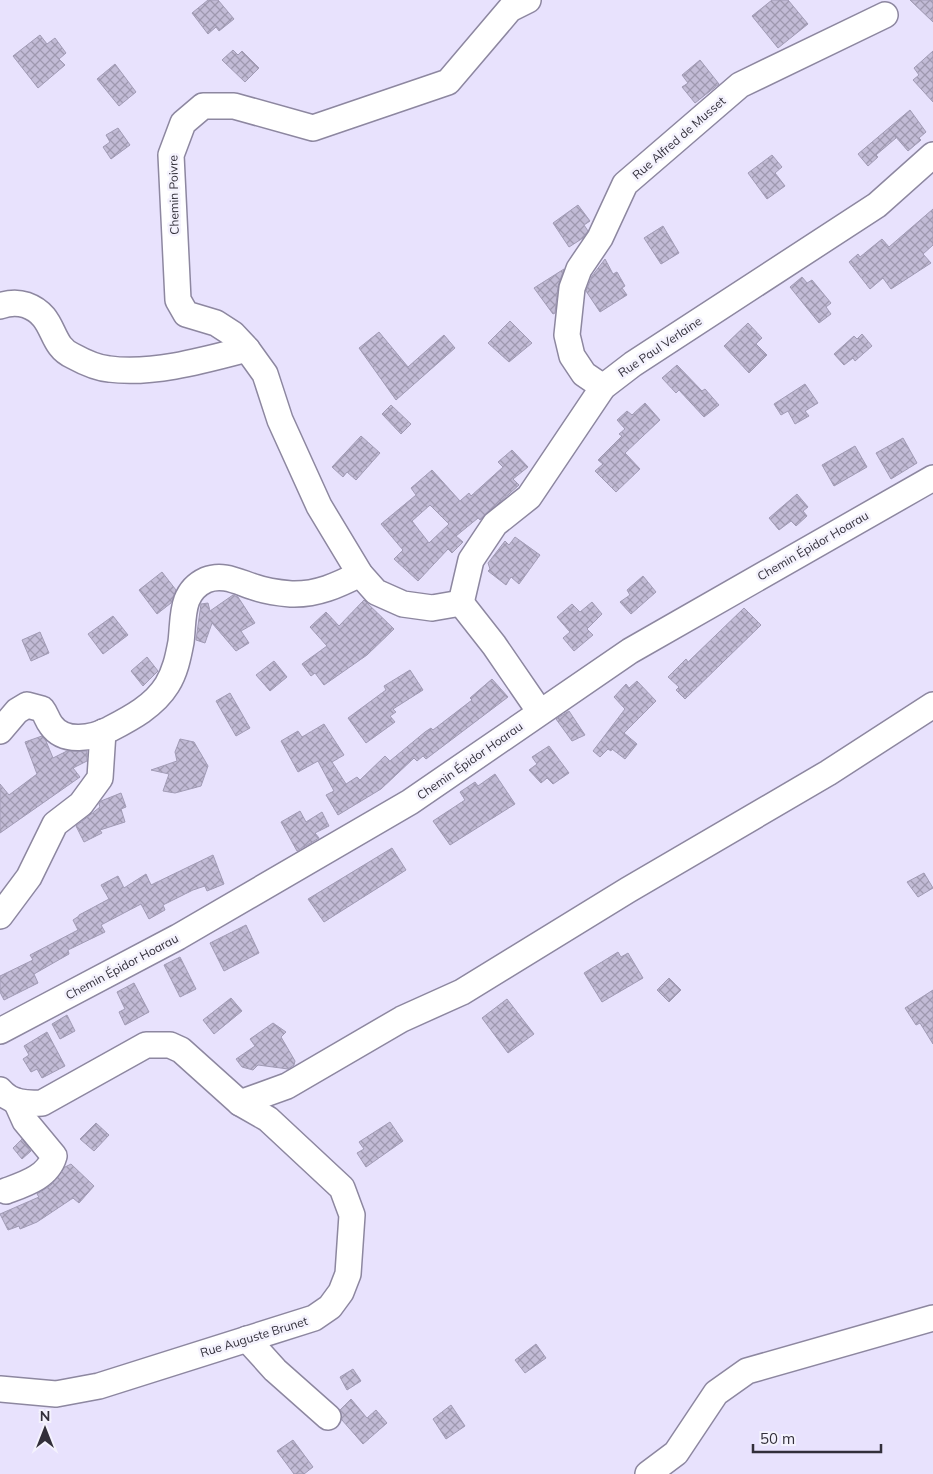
<svg xmlns="http://www.w3.org/2000/svg" width="933" height="1474" viewBox="0 0 933 1474" font-family="Mulish,sans-serif">
  <defs>
    <pattern id="building-cross-hatch" width="8" height="8" patternUnits="userSpaceOnUse" patternTransform="scale(1.25)"><rect width="8" height="8" fill="#c2bbd6"/><path d="M0 0l8 8M0 8l8-8" fill="none" stroke="#9e98af"/></pattern>
  </defs>
  <rect width="100%" height="100%" fill="#e8e2fd"/>
  <!-- building -->
  <g fill="url(#building-cross-hatch)" stroke="#a19bb5" fill-rule="evenodd">
    <polygon points="208,0 218,0 234,19 219,31 216,27 208,34 192,13"/>
    <polygon points="772,0 788,0 808,24 778,48 752,16"/>
    <polygon points="910,0 933,0 933,22"/>
    <polygon points="40,35 47,44 55,38 66,53 59,59 65,65 38,88 13,56"/>
    <polygon points="233,50 238,55 242,51 259,68 245,82 222,60"/>
    <polygon points="933,51 933,102 913,80 919,75 914,68"/>
    <polygon points="700,60 719,84 695,103 682,87 688,83 682,75"/>
    <polygon points="115,64 136,92 119,106 97,79"/>
    <polygon points="910,110 926,132 919,138 921,140 908,151 895,136 896,138 876,155 878,157 868,166 858,154"/>
    <polygon points="118,128 130,145 111,159 103,147 110,142 106,135"/>
    <polygon points="772,155 782,167 775,173 785,186 767,199 748,173"/>
    <polygon points="578,205 590,221 584,225 588,231 583,238 569,247 553,223"/>
    <polygon points="933,209 933,245 923,254 931,263 891,289 883,278 870,289 849,262 858,254 860,257 882,239 889,247"/>
    <polygon points="663,226 679,253 661,264 644,238"/>
    <polygon points="605,259 613,274 617,272 625,286 622,288 627,295 600,312 586,291 592,276"/>
    <polygon points="564,269 558,286 555,313 553,314 534,288"/>
    <polygon points="802,277 807,283 812,280 831,303 826,307 831,314 819,323 790,287"/>
    <polygon points="510,321 532,343 509,362 488,343"/>
    <polygon points="748,323 762,338 756,344 767,355 749,373 724,346"/>
    <polygon points="379,332 408,367 444,335 455,348 396,400 359,348"/>
    <polygon points="862,334 872,346 855,361 853,358 844,365 834,354 854,336 857,339"/>
    <polygon points="677,365 702,391 705,389 719,405 704,417 679,390 676,393 662,378"/>
    <polygon points="805,384 818,403 805,411 809,416 795,424 788,411 781,415 774,404"/>
    <polygon points="645,403 660,420 625,453 640,469 616,492 595,471 603,464 598,460 622,436 619,434 625,429 617,420 627,411 632,415"/>
    <polygon points="391,405 411,424 401,434 382,414"/>
    <polygon points="361,436 380,453 356,480 347,472 343,477 332,467"/>
    <polygon points="903,438 917,463 891,479 876,453"/>
    <polygon points="855,446 867,467 834,486 822,465"/>
    <path d="M 512,450 L 528,467 L 513,479 L 519,485 L 480,520 L 478,518 L 456,536 L 463,542 L 452,553 L 448,549 L 418,581 L 394,559 L 403,550 L 381,524 L 416,495 L 411,488 L 432,470 L 460,501 L 469,493 L 471,496 L 503,467 L 498,462 ZM 430,505 L 449,524 L 429,543 L 412,521 Z"/>
    <polygon points="797,494 808,507 803,511 807,516 796,526 791,521 779,530 769,518"/>
    <polygon points="515,537 540,555 519,584 511,577 506,585 488,571 490,569 488,563 505,541 509,545"/>
    <polygon points="162,572 176,590 171,603 157,614 139,590"/>
    <polygon points="643,576 656,592 631,614 620,602 630,595 627,590"/>
    <polygon points="233,595 238,597 255,623 241,631 249,643 236,651 212,623 205,643 196,640 201,604 208,603 210,611"/>
    <polygon points="364,600 394,629 367,655 324,685 315,673 311,676 302,664 327,646 310,627 326,612 339,626"/>
    <polygon points="592,602 602,614 587,629 593,635 574,651 563,638 570,632 557,617 572,604 580,612"/>
    <polygon points="744,608 761,625 685,699 676,690 679,687 668,677 686,659 688,662"/>
    <polygon points="113,616 128,635 103,654 88,634"/>
    <polygon points="40,632 49,653 31,661 22,640"/>
    <polygon points="147,657 158,671 143,686 131,671"/>
    <polygon points="274,661 287,677 270,691 256,675"/>
    <polygon points="410,670 423,690 393,709 396,712 390,716 395,722 366,743 348,718 386,690 384,686"/>
    <polygon points="492,679 508,697 426,759 423,756 417,761 414,758 381,789 338,815 326,795 334,791 318,761 298,772 281,741 298,731 302,737 324,724 344,755 332,762 346,784 357,777 360,780 385,756 390,761 425,732 431,728 433,730 472,700 470,698"/>
    <polygon points="637,681 656,701 624,733 637,744 625,759 612,749 611,751 608,749 600,757 593,751 625,709 614,697 626,684 629,688"/>
    <polygon points="230,693 250,728 236,736 216,701"/>
    <polygon points="569,711 585,735 572,741 556,719"/>
    <polygon points="42,736 46,741 53,758 67,751 87,751 87,761 73,768 80,777 0,833 0,784 9,795 37,774 25,742"/>
    <polygon points="180,739 194,742 208,766 201,786 175,793 163,791 169,774 151,770 177,761 175,752"/>
    <polygon points="549,746 569,773 553,784 547,778 541,783 529,770 537,764 532,757"/>
    <polygon points="495,774 515,804 450,845 433,821 465,800 460,792 475,782 478,786"/>
    <polygon points="121,793 126,807 121,809 125,822 100,830 102,833 84,842 76,826 100,807 99,804 101,801"/>
    <polygon points="300,811 306,822 322,812 329,826 315,833 319,838 297,851 281,822"/>
    <polygon points="392,848 406,870 324,922 308,899"/>
    <polygon points="213,855 224,884 207,891 205,886 193,890 163,905 165,910 149,919 141,904 101,925 105,932 68,950 69,954 34,974 38,983 4,1000 0,992 0,976 33,960 30,955 78,930 73,920 79,916 79,915 109,899 101,885 118,876 124,888 146,874 151,885"/>
    <polygon points="924,873 933,888 918,897 907,882"/>
    <polygon points="246,925 259,953 224,971 210,943"/>
    <polygon points="618,952 621,957 628,953 643,978 602,1002 584,973"/>
    <polygon points="180,957 196,989 180,997 164,965"/>
    <polygon points="669,978 681,990 669,1002 657,990"/>
    <polygon points="134,983 149,1012 125,1025 119,1012 125,1009 117,992"/>
    <polygon points="933,990 933,1044 920,1023 916,1025 905,1008"/>
    <polygon points="231,998 242,1011 214,1034 203,1020"/>
    <polygon points="507,999 534,1034 508,1053 482,1018"/>
    <polygon points="67,1015 75,1031 60,1039 52,1024"/>
    <polygon points="273,1023 286,1032 281,1037 295,1061 294,1065 288,1069 258,1065 253,1070 242,1067 236,1059 255,1046 250,1039"/>
    <polygon points="47,1032 65,1066 42,1078 37,1069 31,1072 23,1059 29,1055 24,1046"/>
    <polygon points="390,1122 403,1141 366,1167 357,1153 364,1149 359,1142"/>
    <polygon points="96,1123 109,1135 94,1151 80,1139"/>
    <polygon points="22,1139 31,1151 22,1159 13,1148"/>
    <polygon points="71,1164 94,1186 79,1203 73,1198 37,1222 20,1229 19,1226 8,1230 0,1214 39,1197 37,1194 51,1185 65,1167"/>
    <polygon points="536,1344 546,1358 525,1373 515,1360"/>
    <polygon points="353,1369 361,1381 347,1390 340,1377"/>
    <polygon points="351,1399 367,1418 376,1410 387,1423 363,1444 342,1420 340,1410"/>
    <polygon points="451,1405 465,1426 446,1439 433,1419"/>
    <polygon points="293,1440 313,1467 304,1474 294,1474 277,1451"/>
  </g>
  <g fill="none" stroke-linecap="round" stroke-linejoin="round">
    <!-- minor casing -->
    <g stroke="#8d87a0" stroke-width="28">
      <g id="minor">
        <path d="M 0,306 C 8,303 17,302 26,305 C 57,316 48,345 73,356 C 84,362 96,368 109,369 C 152,375 205,360 247,349"/>
        <polyline points="603,387 584,374 572,356 567,335 572,288 579,269 600,238 625,184 740,85 885,15"/>
        <polyline points="461,603 432,608 403,604 376,592 360,574 319,506 280,420 265,374 247,349 233,334 216,323 186,314 178,300 171,155 183,123 203,106 234,106 313,128 448,82 510,9 528,0"/>
        <polyline points="461,603 471,560 495,524 529,497 603,387 633,364 877,205 933,155"/>
        <polyline points="461,603 494,645 540,712"/>
        <path d="M 0,731 L 17,711 L 27,705 L 42,709 C 46,714 47,720 51,725 C 64,744 93,738 110,729 C 131,718 154,706 167,685 C 175,672 178,658 181,642 C 184,618 180,592 206,580 C 223,573 238,582 254,587 C 265,591 280,593 291,594 C 317,595 338,585 360,574"/>
        <polyline points="0,916 29,877 55,824 81,804 100,778 103,732"/>
        <polyline points="0,1031 178,937 410,802 630,651 933,478"/>
        <path d="M 0,1090 C 11,1103 26,1104 42,1103 L 146,1045 L 170,1045 L 181,1050 L 240,1103 L 268,1119 L 342,1188 L 352,1215 L 348,1274 L 341,1292 L 330,1307 L 314,1318 L 99,1386 L 56,1394 L 0,1389"/>
        <polyline points="240,1103 287,1086 402,1019 462,992 628,890 828,773 933,705"/>
        <path d="M 6,1191 C 25,1184 48,1177 54,1156 L 25,1121 L 16,1101"/>
        <polyline points="247,1339 275,1370 328,1417"/>
        <polyline points="648,1474 676,1453 716,1393 747,1371 933,1318"/>
      </g>
    </g>
    <!-- minor -->
    <use href="#minor" stroke="#fff" stroke-width="25"/>
  </g>
  <g text-anchor="middle" stroke-width="5" stroke-linejoin="round" paint-order="stroke">
    <!-- street labels -->
    <g font-size="12" fill="#322f3a" stroke="#f4f2fd">
      <text transform="translate(679 138) rotate(-41)" y="4">Rue Alfred de Musset</text>
      <text transform="translate(174 195) rotate(-91)" y="4">Chemin Poivre</text>
      <text transform="translate(660 347) rotate(-34)" y="4">Rue Paul Verlaine</text>
      <text transform="translate(813 546) rotate(-30)" y="4">Chemin Épidor Hoarau</text>
      <text transform="translate(470 761) rotate(-35)" y="4">Chemin Épidor Hoarau</text>
      <text transform="translate(122 967) rotate(-28)" y="4">Chemin Épidor Hoarau</text>
      <text transform="translate(254 1337) rotate(-17)" y="4">Rue Auguste Brunet</text>
    </g>
  </g>
  <!-- north arrow -->
  <g transform="translate(45 1429)" stroke="#f4f2fd" stroke-width="4" paint-order="stroke">
  <path d="M0-4L9 19L0 12L-9 19Z" fill="#322f3a"/>
  <text y="-8" font-size="14" font-weight="bold" text-anchor="middle" fill="#322f3a">N</text>
  </g>
  <!-- scale -->
  <path d="M753 1444v8h128v-8" fill="none" stroke="#322f3a" stroke-width="2.5"/>
  <text x="760" y="1444" font-size="15" fill="#322f3a" stroke="#f4f2fd" stroke-width="4" paint-order="stroke">50 m</text>
</svg>
